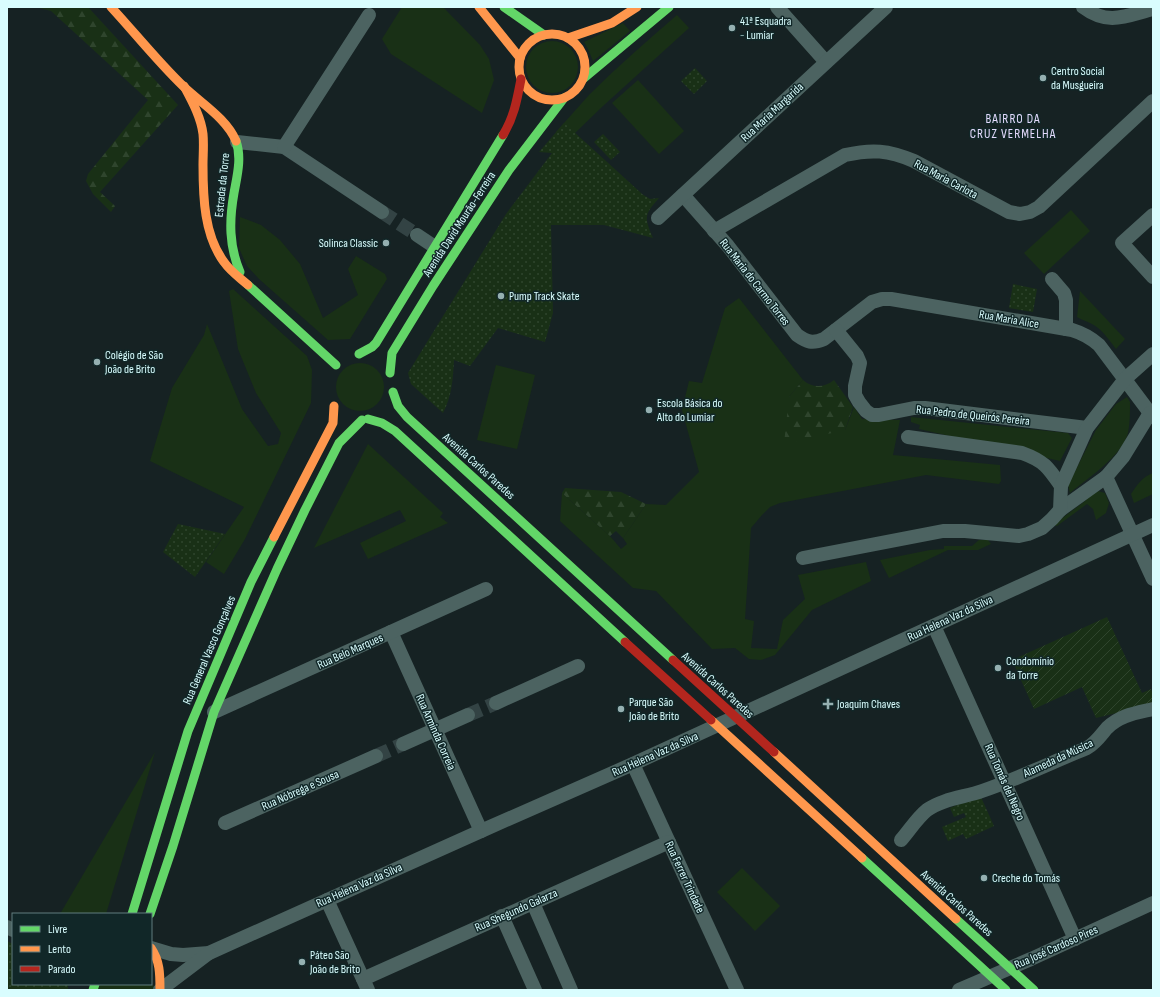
<svg xmlns="http://www.w3.org/2000/svg" width="1160" height="997" viewBox="0 0 1160 997" font-family="'Sofia Sans Condensed',sans-serif">
  <defs>
    <pattern id="forest-firs" width="22" height="20" patternUnits="userSpaceOnUse"><rect width="22" height="20" fill="#193016"/><path d="M5 1l3.5 6h-7zM16 11l3.5 6h-7z" fill="#2f452d"/></pattern>
    <pattern id="park-dots" width="8" height="8" patternUnits="userSpaceOnUse"><rect width="8" height="8" fill="#193016"/><path d="M2 2h.1M6 6h.1" fill="none" stroke="#2f452d" stroke-width="1.8" stroke-linecap="round"/></pattern>
    <pattern id="garden-furrows" width="10" height="10" patternUnits="userSpaceOnUse"><rect width="10" height="10" fill="#193016"/><path d="M-1 1l2-2M0 10L10 0M9 11l2-2" fill="none" stroke="#2f452d"/></pattern>
  </defs>
  <rect width="100%" height="100%" fill="#162223"/>
  <!-- grass -->
  <g fill="#193016">
    <polygon points="402,7 443,7 480,45 489,59 494,80 482,113 391,54 382,39"/>
    <path d="M 677,15 L 689,28 L 603,106 L 575,133 L 642,194 L 556,132 C 567,120 578,107 589,95 C 617,67 647,41 677,15 Z"/>
    <polygon points="623,23 630,31 593,61 588,49 584,42"/>
    <circle cx="552" cy="67" r="26"/>
    <polygon points="638,80 684,131 659,154 612,103"/>
    <polygon points="1071,210 1090,231 1044,274 1024,253"/>
    <polygon points="240,217 261,225 280,240 300,264 323,318 358,295 348,269 356,256 385,274 387,279 350,339 328,340 259,279 247,266 239,248"/>
    <polygon points="233,289 307,356 312,370 311,403 245,539 224,574 206,562 244,507 150,461 172,388 204,335 207,324 242,409 268,446 278,444 281,433 256,393 238,349 229,291"/>
    <path d="M 1080,291 L 1125,339 L 1116,349 C 1110,341 1101,328 1092,324 C 1086,321 1082,320 1077,317 Z"/>
    <polygon points="739,298 803,380 789,397 845,430 854,407 862,419 900,420 893,455 1000,465 1001,481 999,484 926,475 780,503 770,507 762,515 751,528 745,619 754,621 751,648 777,649 783,620 805,599 798,575 866,562 871,581 812,610 775,655 761,660 749,659 735,648 712,649 656,591 633,588 560,521 562,493 610,536 621,549 627,544 623,538 646,504 666,505 699,472 682,410 689,381 702,383 725,308"/>
    <circle cx="360" cy="387" r="24"/>
    <polygon points="496,365 535,375 517,449 477,440"/>
    <path d="M 1127,397 L 1130,402 C 1130,412 1130,423 1128,433 C 1122,456 1088,478 1070,493 L 1068,485 L 1096,430 L 1116,404 Z"/>
    <polygon points="911,417 1068,433 1072,438 1060,461 919,429 920,425 911,422"/>
    <polygon points="368,444 443,513 440,517 448,523 368,559 360,543 406,521 400,510 314,548"/>
    <path d="M 1153,473 L 1153,494 L 1134,503 L 1131,494 C 1137,485 1142,477 1153,473 Z"/>
    <polygon points="1098,491 1105,493 1109,503 1106,513 1096,520 1093,509 1087,504 1057,526 1053,525 1085,501 1089,495"/>
    <polygon points="979,540 988,540 991,544 978,550 948,550 889,578 880,560 930,550 944,549 944,546 972,546"/>
    <polygon points="155,752 106,914 60,914"/>
    <polygon points="742,868 780,906 755,931 717,892"/>
    <polygon points="95,984 151,984 160,990 93,990"/>
  </g>
  <!-- forest -->
  <g fill="url(#forest-firs)">
    <polygon points="36,7 88,7 178,105 100,192 115,206 111,212 93,194 86,181 88,174 148,100 51,11"/>
    <path d="M 803,380 C 812,388 824,388 834,380 L 853,407 L 845,430 L 784,444 L 789,397 Z"/>
    <polygon points="565,488 621,492 646,504 623,538 616,531 610,536 562,493"/>
  </g>
  <!-- park -->
  <g fill="url(#park-dots)">
    <polygon points="695,68 707,81 694,94 681,81"/>
    <path d="M 564,123 L 642,194 L 650,199 L 659,198 C 644,215 644,217 653,238 L 604,225 L 551,225 L 553,313 L 545,342 L 498,328 L 470,366 L 454,360 C 453,378 452,396 443,413 L 411,384 L 408,373 L 506,214 L 552,153 L 539,152 Z"/>
    <polygon points="603,134 620,152 611,160 594,142"/>
    <polygon points="1013,284 1037,289 1033,312 1009,308"/>
    <polygon points="178,524 225,534 195,577 163,552"/>
    <polygon points="980,795 994,826 966,839 963,834 948,841 942,827 966,817 964,813 954,817 950,808"/>
    <polygon points="7,941 13,944 13,984 68,984 68,990 7,990"/>
  </g>
  <!-- garden -->
  <polygon fill="url(#garden-furrows)" points="1107,617 1142,693 1151,689 1153,695 1153,704 1096,718 1082,687 1034,709 1012,660"/>
  <g fill="none" stroke-linecap="round" stroke-linejoin="round">
    <!-- street-tunnel -->
    <g stroke="#334344" stroke-width="14" stroke-dasharray="14 7" stroke-linecap="butt">
      <polyline points="382,212 417,235"/>
      <polyline points="468,715 496,703"/>
      <polyline points="376,756 403,744"/>
    </g>
    <!-- street -->
    <g stroke="#4c6361" stroke-width="14">
      <polyline points="777,7 826,62"/>
      <path d="M 1083,7 C 1108,26 1126,16 1153,9"/>
      <polyline points="237,142 284,147 382,212"/>
      <polyline points="284,147 369,15"/>
      <path d="M 683,195 L 728,246 L 797,335 C 807,342 812,344 824,339 L 872,302 L 882,299 L 891,299 L 1072,330 C 1082,333 1090,337 1099,345 L 1153,417"/>
      <polyline points="1153,215 1122,243 1153,277"/>
      <polyline points="658,218 886,7"/>
      <path d="M 714,231 L 845,155 C 872,149 888,150 914,161 L 1009,212 L 1020,214 L 1030,212 L 1039,207 L 1153,101"/>
      <polyline points="417,235 435,247"/>
      <polyline points="1052,279 1064,293 1066,300 1066,329"/>
      <polyline points="836,330 857,356 860,363 855,386 855,395 859,402 866,411 872,415 879,415 914,408 925,408 1087,428"/>
      <polyline points="1150,413 1123,457 1106,477 1153,579"/>
      <path d="M 908,437 L 1022,453 C 1044,461 1048,467 1061,486"/>
      <polyline points="1060,510 1106,477"/>
      <polyline points="803,558 943,531 965,531 1019,536 1028,534 1042,528 1052,519 1060,510 1061,486 1087,428 1125,379 1153,354"/>
      <polyline points="934,626 1075,939"/>
      <polyline points="391,632 481,831"/>
      <polyline points="496,703 578,666"/>
      <polyline points="214,712 486,589"/>
      <polyline points="403,744 468,715"/>
      <polyline points="633,764 737,990"/>
      <polyline points="225,823 376,756"/>
      <path d="M 901,840 C 909,831 917,818 927,810 C 942,799 965,797 982,791 C 1018,779 1052,762 1087,748 C 1096,743 1101,735 1107,728 C 1120,715 1136,713 1153,709"/>
      <polyline points="327,900 368,990"/>
      <polyline points="533,903 571,990"/>
      <polyline points="502,916 535,990"/>
      <polyline points="7,927 13,930"/>
      <polyline points="151,948 171,954 183,955 209,953 481,831 633,764 1153,525"/>
      <polyline points="363,979 669,842"/>
      <polyline points="160,990 209,953"/>
      <polyline points="959,990 1031,959 1153,903"/>
    </g>
    <!-- fast -->
    <g stroke="#63d668" stroke-width="9">
      <polyline points="504,7 544,35"/>
      <polyline points="584,78 669,7"/>
      <path d="M 236,141 C 242,158 237,176 234,193 C 229,221 229,246 240,272"/>
      <polyline points="248,285 336,365"/>
      <polyline points="359,354 372,347 376,343 503,135"/>
      <polyline points="390,373 392,353 433,286 509,170 564,98"/>
      <polyline points="393,392 398,406 407,417 673,660"/>
      <polyline points="368,419 382,423 395,431 625,642"/>
      <polyline points="862,858 1006,990"/>
      <polyline points="132,914 188,731 251,582 274,537"/>
      <polyline points="150,914 173,846 214,712 277,569 305,510 339,443 362,420"/>
      <polyline points="956,919 1034,990"/>
      <polyline points="93,990 95,984"/>
    </g>
    <!-- slow -->
    <g stroke="#ff974d" stroke-width="9">
      <path d="M 111,7 C 135,33 158,62 183,86 C 202,104 226,118 236,141"/>
      <polyline points="479,7 520,58"/>
      <circle cx="552" cy="67" r="33"/>
      <polyline points="568,38 612,23 637,7"/>
      <path d="M 184,86 C 192,101 201,117 203,134 C 204,144 203,155 203,165 C 203,197 204,235 224,262 C 231,272 239,277 248,285"/>
      <polyline points="274,537 333,423 334,406"/>
      <polyline points="711,720 862,858"/>
      <polyline points="774,752 956,919"/>
      <path d="M 151,948 C 160,961 160,974 160,990"/>
    </g>
    <!-- jam -->
    <g stroke="#b3261e" stroke-width="9">
      <path d="M 503,135 C 514,117 517,100 521,79"/>
      <polyline points="625,642 711,720"/>
      <polyline points="673,660 774,752"/>
    </g>
  </g>
  <!-- markers -->
  <g fill="#95b0b1" stroke="#112728" stroke-width="1.5">
    <circle cx="732" cy="28" r="4"/>
    <circle cx="1043" cy="78" r="4"/>
    <circle cx="386" cy="243" r="4"/>
    <circle cx="501" cy="296" r="4"/>
    <circle cx="97" cy="362" r="4"/>
    <circle cx="649" cy="410" r="4"/>
    <circle cx="998" cy="668" r="4"/>
    <path d="M826 698h4v4h4v4h-4v4h-4v-4h-4v-4h4z"/>
    <circle cx="621" cy="709" r="4"/>
    <circle cx="984" cy="878" r="4"/>
    <circle cx="302" cy="962" r="4"/>
  </g>
  <g text-anchor="middle" stroke-width="3" stroke-linejoin="round" paint-order="stroke">
    <!-- poi labels -->
    <g font-size="12" fill="#d9fdfe" stroke="#112728" text-anchor="start">
      <text x="740" y="25">41ª Esquadra<tspan x="740" dy="14">- Lumiar</tspan></text>
      <text x="1051" y="75">Centro Social<tspan x="1051" dy="14">da Musgueira</tspan></text>
      <text x="378" y="247" text-anchor="end">Solinca Classic</text>
      <text x="509" y="300">Pump Track Skate</text>
      <text x="105" y="359">Colégio de São<tspan x="105" dy="14">João de Brito</tspan></text>
      <text x="657" y="407">Escola Básica do<tspan x="657" dy="14">Alto do Lumiar</tspan></text>
      <text x="1006" y="665">Condomínio<tspan x="1006" dy="14">da Torre</tspan></text>
      <text x="629" y="706">Parque São<tspan x="629" dy="14">João de Brito</tspan></text>
      <text x="837" y="708">Joaquim Chaves</text>
      <text x="992" y="882">Creche do Tomás</text>
      <text x="310" y="959">Páteo São<tspan x="310" dy="14">João de Brito</tspan></text>
    </g>
    <!-- street labels -->
    <g font-size="12" fill="#d9fdfe" stroke="#112728">
      <text transform="translate(772 112) rotate(-43)" y="4">Rua Maria Margarida</text>
      <text transform="translate(946 179) rotate(28)" y="4">Rua Maria Carlota</text>
      <text transform="translate(222 185) rotate(-84)" y="4">Estrada da Torre</text>
      <text transform="translate(459 224) rotate(-57)" y="4">Avenida David Mourão-Ferreira</text>
      <text transform="translate(755 282) rotate(52)" y="4">Rua Maria do Carmo Torres</text>
      <text transform="translate(1009 319) rotate(10)" y="4">Rua Maria Alice</text>
      <text transform="translate(973 415) rotate(6)" y="4">Rua Pedro de Queirós Pereira</text>
      <text transform="translate(479 466) rotate(42)" y="4">Avenida Carlos Paredes</text>
      <text transform="translate(950 618) rotate(-25)" y="4">Rua Helena Vaz da Silva</text>
      <text transform="translate(209 650) rotate(-67)" y="4">Rua General Vasco Gonçalves</text>
      <text transform="translate(350 651) rotate(-24)" y="4">Rua Belo Marques</text>
      <text transform="translate(718 685) rotate(42)" y="4">Avenida Carlos Paredes</text>
      <text transform="translate(436 732) rotate(66)" y="4">Rua Arminda Correia</text>
      <text transform="translate(655 754) rotate(-24)" y="4">Rua Helena Vaz da Silva</text>
      <text transform="translate(1058 758) rotate(-25)" y="4">Alameda da Música</text>
      <text transform="translate(1005 782) rotate(66)" y="4">Rua Tomás del Negro</text>
      <text transform="translate(300 790) rotate(-24)" y="4">Rua Nóbrega e Sousa</text>
      <text transform="translate(685 877) rotate(65)" y="4">Rua Ferrer Trindade</text>
      <text transform="translate(359 885) rotate(-24)" y="4">Rua Helena Vaz da Silva</text>
      <text transform="translate(957 903) rotate(42)" y="4">Avenida Carlos Paredes</text>
      <text transform="translate(516 910) rotate(-24)" y="4">Rua Shegundo Galarza</text>
      <text transform="translate(1056 947) rotate(-24)" y="4">Rua José Cardoso Pires</text>
    </g>
    <!-- neighbourhood labels -->
    <g font-size="13" letter-spacing="1" fill="#e4dbfe" stroke="#112728">
      <text x="1013" y="123">BAIRRO DA<tspan x="1013" dy="15">CRUZ VERMELHA</tspan></text>
    </g>
  </g>
  <!-- border -->
  <rect width="1160" height="997" fill="none" stroke="#d9fdfe" stroke-width="16"/>
  <!-- legend -->
  <rect x="12" y="913" width="140" height="72" fill="#112728" stroke="#617d7e"/>
  <rect x="20" y="926" width="20" height="6" fill="#63d668" stroke="#617d7e"/>
  <text x="48" y="933" font-size="12" fill="#d9fdfe">Livre</text>
  <rect x="20" y="946" width="20" height="6" fill="#ff974d" stroke="#617d7e"/>
  <text x="48" y="953" font-size="12" fill="#d9fdfe">Lento</text>
  <rect x="20" y="966" width="20" height="6" fill="#b3261e" stroke="#617d7e"/>
  <text x="48" y="973" font-size="12" fill="#d9fdfe">Parado</text>
</svg>
